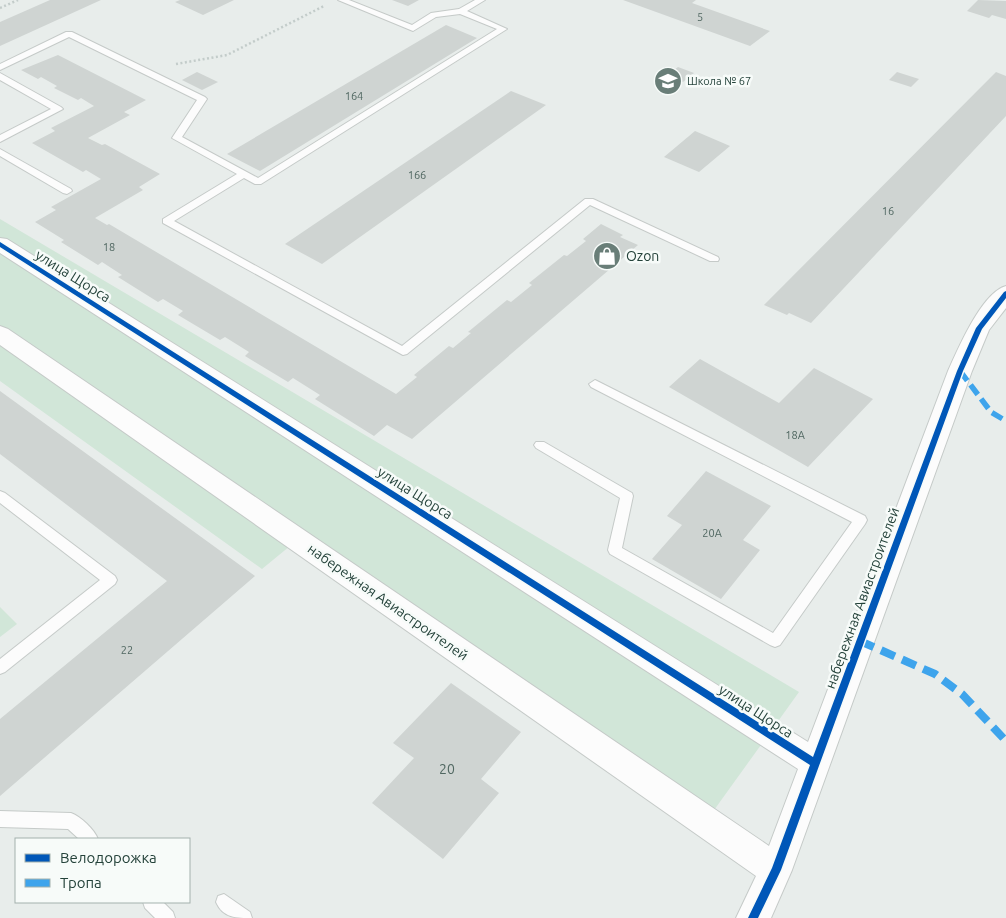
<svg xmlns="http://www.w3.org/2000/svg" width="1006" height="918" viewBox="0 0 1006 918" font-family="Ubuntu,sans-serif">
  <rect width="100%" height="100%" fill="#e8edeb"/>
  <!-- green -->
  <g fill="#d1e6d8">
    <polygon points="0,219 799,692 699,831 290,546 262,569 0,381"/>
    <polygon points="0,607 17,624 0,637"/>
  </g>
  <!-- building -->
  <g fill="#cfd4d2">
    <polygon points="50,0 101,0 0,46 0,22"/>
    <polygon points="180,0 234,0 203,15 175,2"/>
    <polygon points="392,0 419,0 408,6"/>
    <polygon points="623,0 696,0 692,3 770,31 750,46"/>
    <polygon points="978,0 1006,1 1006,19 992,15 989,18 967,11"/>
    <polygon points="446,25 477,38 260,171 227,154"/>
    <polygon points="58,55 146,100 124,112 130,115 88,138 102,145 105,144 160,174 139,187 143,190 95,218 107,225 109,224 396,394 417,377 414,375 449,346 453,348 471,333 468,332 507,300 511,302 532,285 529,283 564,255 567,256 586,241 583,239 601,224 623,235 620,237 638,245 412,439 387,425 374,436 315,399 320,395 293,378 288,382 245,356 249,352 225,337 220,340 178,315 183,311 163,299 158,302 118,277 122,275 102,262 98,265 61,242 64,240 35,222 56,210 51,207 101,179 86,170 83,172 32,143 55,131 51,128 94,106 81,98 78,100 54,88 57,86 41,77 38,79 21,70"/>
    <polygon points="678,67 694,73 683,82 666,76"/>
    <polygon points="197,72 218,82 202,90 182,80"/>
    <polygon points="897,72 919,79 911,87 889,80"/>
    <polygon points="996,72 1006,76 1006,116 811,323 789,313 787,315 764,305"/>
    <polygon points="511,91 546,105 322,264 285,244"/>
    <polygon points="695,131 730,146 699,172 664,157"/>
    <polygon points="700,359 779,403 814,368 873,399 808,467 669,387"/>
    <polygon points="0,391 255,576 0,796 0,719 167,581 0,454"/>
    <polygon points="706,471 771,506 743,540 760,550 721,599 652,559 682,525 667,516"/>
    <polygon points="451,683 521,732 481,779 499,793 443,859 372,803 414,758 393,743"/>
  </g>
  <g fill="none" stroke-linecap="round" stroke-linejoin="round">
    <!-- lane casing -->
    <g stroke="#c5cac8" stroke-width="2">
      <g id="lane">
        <polygon points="338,0 349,0 412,25 431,13 459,9 475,0 485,0 467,11 507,29 261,184 255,184 244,178 174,221 402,346 585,199 593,199 718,257 719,259 718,261 710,261 590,205 407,354 403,355 163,223 163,219 237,174 172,138 197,100 69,37 0,70 0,64 66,32 72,32 205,97 207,99 182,137 258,178 497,29 460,14 436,17 413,31"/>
        <polygon points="0,73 61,107 63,109 0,142 0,135 51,109 0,80"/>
        <polygon points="0,149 71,189 72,191 67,194 63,193 0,156"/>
        <polygon points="595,380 865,516 867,520 865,524 780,645 775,647 770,645 610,554 608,550 620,498 536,448 534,445 536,442 544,442 632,493 633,496 622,548 773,633 852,522 591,387 589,384"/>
        <polygon points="0,491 5,493 115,576 117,580 115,584 5,672 0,674 0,659 100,580 0,503"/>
        <path d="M 0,811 L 71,813 C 81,817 94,829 98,839 L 79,839 L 68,829 L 0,827 Z"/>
        <path d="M 224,894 L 250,912 L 252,918 C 236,918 223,918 216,902 L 218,896 Z"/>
        <polygon points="143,902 163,902 173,912 175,918 155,918 145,908"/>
      </g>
    </g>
    <!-- street casing -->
    <g stroke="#c5cac8" stroke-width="2">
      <path id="street" d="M 0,238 L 7,239 L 808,742 L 948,371 C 958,349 982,292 1006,286 L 1006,308 L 989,330 L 972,371 L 792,870 L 771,918 L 736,918 L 756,876 L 0,345 L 0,326 L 8,329 L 769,846 L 798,769 L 0,253 Z"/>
    </g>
    <!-- path -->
    <g stroke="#c3ccca" stroke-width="2.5" stroke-dasharray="2 2.5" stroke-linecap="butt">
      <polyline points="0,8 18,0"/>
      <polyline points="176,64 227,55 324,6"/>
    </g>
    <!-- lane -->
    <use href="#lane" fill="#fcfcfc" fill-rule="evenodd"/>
    <!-- street -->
    <use href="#street" fill="#fcfcfc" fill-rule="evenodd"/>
    <!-- quiet-far1 -->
    <polyline stroke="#3ea4ec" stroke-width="5.5" stroke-dasharray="12 5.5" stroke-linecap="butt" points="960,371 991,412 1006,421"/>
    <!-- quiet -->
    <polyline stroke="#3ea4ec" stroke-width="8" stroke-dasharray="15 8" stroke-linecap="butt" points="860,641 935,674 962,694 1006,741"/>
    <!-- cycleway casing -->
    <g stroke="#f7fbf9" stroke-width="3">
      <polygon id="cycleway" points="0,242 813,757 957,371 976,328 1004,292 1006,291 1006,298 982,329 963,371 781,870 758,918 748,918 772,868 810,765 0,247"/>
    </g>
    <!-- cycleway -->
    <use href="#cycleway" fill="#0057b8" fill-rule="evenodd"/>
  </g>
  <!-- icons -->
  <defs>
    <g id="school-disc" transform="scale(1.4375)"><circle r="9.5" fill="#697e78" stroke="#f7fbf9"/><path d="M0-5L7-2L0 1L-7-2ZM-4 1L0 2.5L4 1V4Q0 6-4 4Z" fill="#fff"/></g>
    <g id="shop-disc" transform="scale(1.4375)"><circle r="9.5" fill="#697e78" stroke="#f7fbf9"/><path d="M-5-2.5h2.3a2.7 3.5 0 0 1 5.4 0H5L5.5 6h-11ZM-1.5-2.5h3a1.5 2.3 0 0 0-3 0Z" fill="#fff"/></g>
  </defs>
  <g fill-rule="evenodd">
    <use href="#school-disc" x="668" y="81"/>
    <use href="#shop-disc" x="607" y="256"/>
  </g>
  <g text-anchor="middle" stroke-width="5" stroke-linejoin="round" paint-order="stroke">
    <!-- number labels -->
    <g font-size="11" fill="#506761">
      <text x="700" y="21">5</text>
      <text x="354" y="100">164</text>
      <text x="417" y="179">166</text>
      <text x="888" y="215">16</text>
      <text x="109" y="251">18</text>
      <text x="795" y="439">18А</text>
      <text x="712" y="537">20А</text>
      <text x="127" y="654">22</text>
    </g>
    <!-- far-poi labels -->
    <g font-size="11" fill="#24423a" stroke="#f7fbf9" text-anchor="start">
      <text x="687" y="85">Школа № 67</text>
    </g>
    <!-- poi labels -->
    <g font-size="14" fill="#24423a" stroke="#f7fbf9" text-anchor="start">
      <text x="626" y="261">Ozon</text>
    </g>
    <!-- street labels -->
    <g font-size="14" fill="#24423a" stroke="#f7fbf9">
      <text transform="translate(73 276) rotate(32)" y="5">улица Щорса</text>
      <text transform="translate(415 493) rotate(32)" y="5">улица Щорса</text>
      <text transform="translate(862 598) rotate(-70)" y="5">набережная Авиастроителей</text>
      <text transform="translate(388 602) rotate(35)" y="5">набережная Авиастроителей</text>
      <text transform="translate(756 711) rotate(33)" y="5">улица Щорса</text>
    </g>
    <!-- near-number labels -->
    <g font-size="14" fill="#506761">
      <text x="447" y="774">20</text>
    </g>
  </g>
  <!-- legend -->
  <rect x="15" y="838" width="175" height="65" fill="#f7fbf9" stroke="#a3b1ad"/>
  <rect x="25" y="854" width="25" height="8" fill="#0057b8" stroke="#a3b1ad"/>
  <text x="60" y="863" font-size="15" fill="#24423a">Велодорожка</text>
  <rect x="25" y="879" width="25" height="8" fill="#3ea4ec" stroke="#a3b1ad"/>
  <text x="60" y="888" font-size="15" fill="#24423a">Тропа</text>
</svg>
